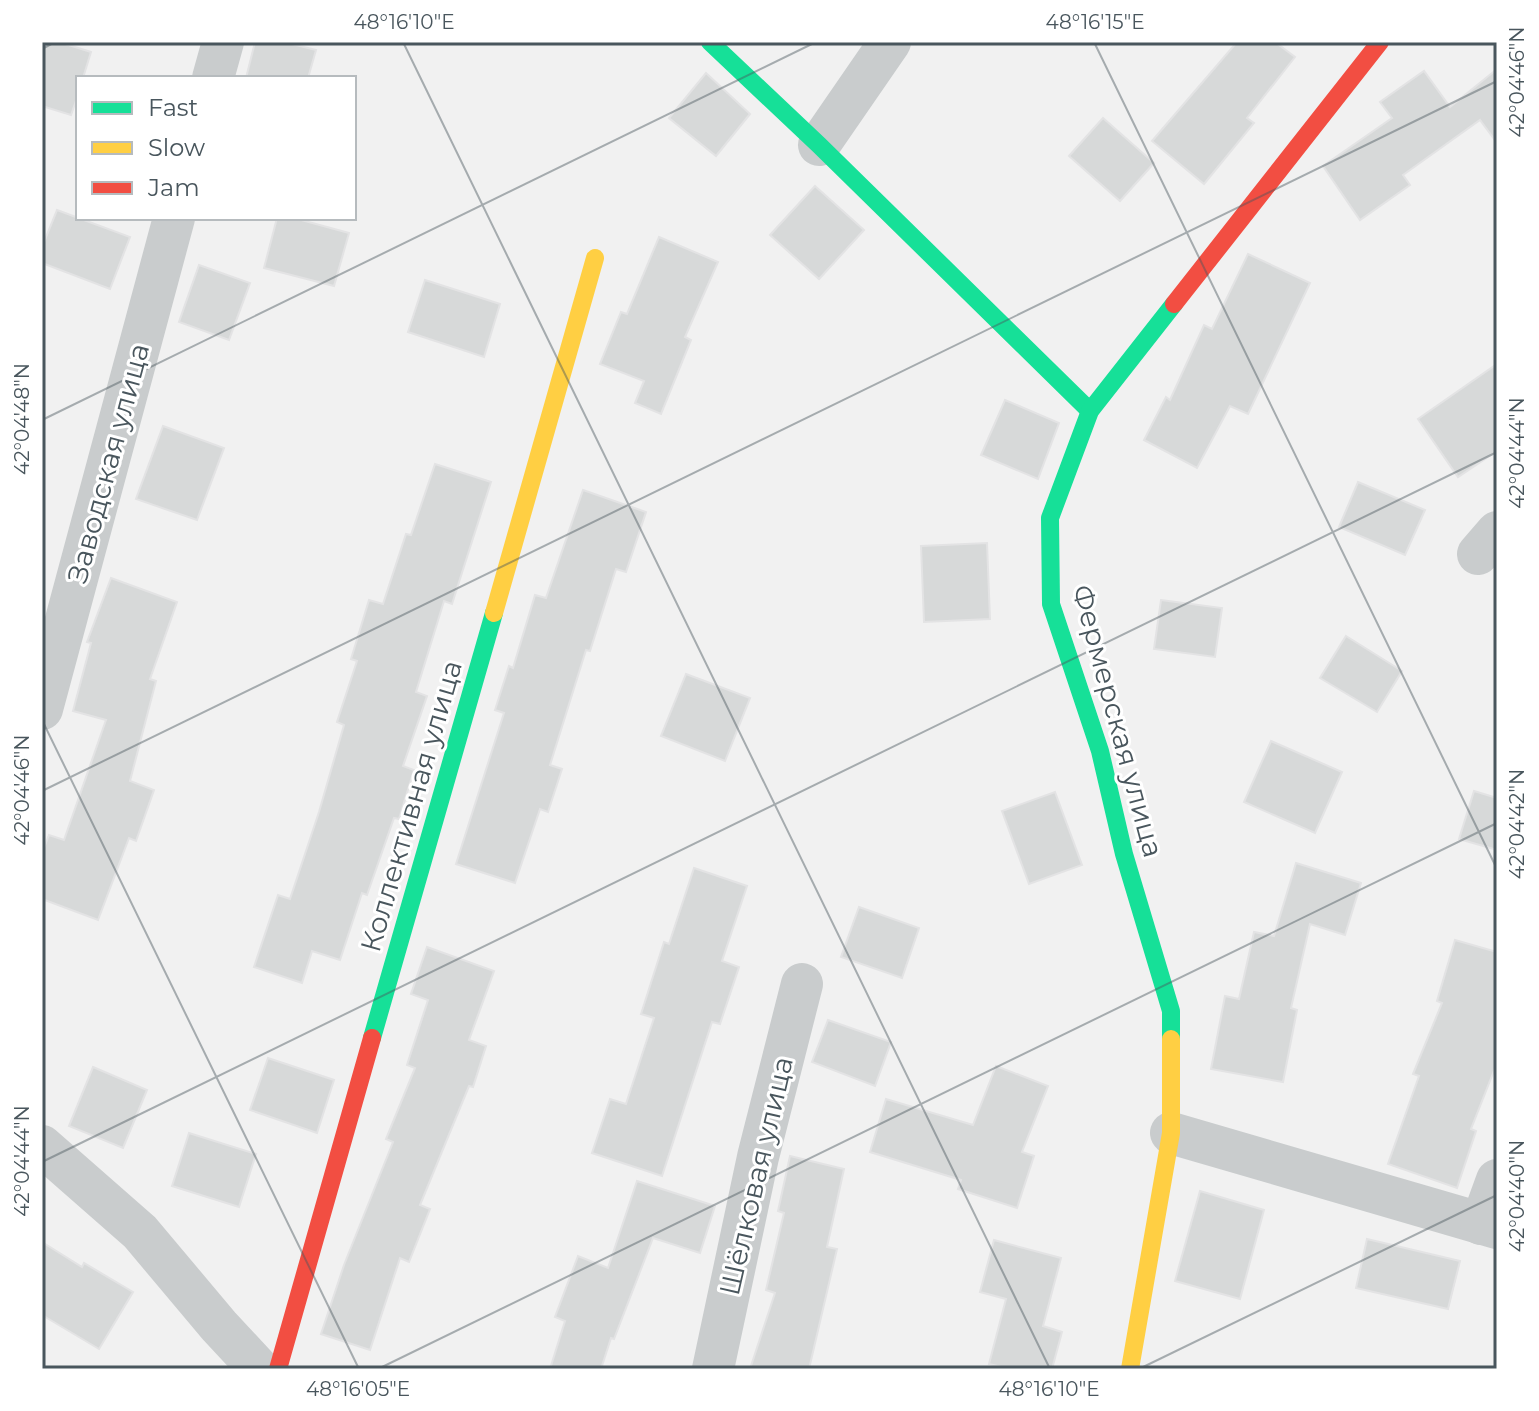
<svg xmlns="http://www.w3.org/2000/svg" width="1539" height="1411" viewBox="0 0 1539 1411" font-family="Montserrat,sans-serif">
  <rect width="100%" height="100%" fill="#f1f1f1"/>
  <!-- building -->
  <g fill="#d7d9d9" stroke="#e3e3e4" stroke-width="2">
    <polygon points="42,42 59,42 91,52 83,78 78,78 78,95 71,115 42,106"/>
    <polygon points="255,42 284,42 316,50 308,78 246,78"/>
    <polygon points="1237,42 1275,42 1295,57 1247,118 1254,123 1204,184 1152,141"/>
    <polygon points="1497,69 1497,143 1480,120 1403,175 1410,185 1360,220 1323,166 1392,118 1380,102 1424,71 1450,107"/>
    <polygon points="706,73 750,114 716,156 669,118"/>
    <polygon points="1103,118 1154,163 1120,201 1069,156"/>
    <polygon points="815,186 864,230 819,279 770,235"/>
    <polygon points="57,210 130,237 110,289 42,263 42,247"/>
    <polygon points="277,218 294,218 349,233 334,286 264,268"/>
    <polygon points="659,237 718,262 685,337 691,340 661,414 635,403 644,381 600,364 621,312 627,314"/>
    <polygon points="1248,254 1310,283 1248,414 1230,406 1197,468 1144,440 1166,397 1170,400 1204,325 1212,329"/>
    <polygon points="199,265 250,283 229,340 179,322"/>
    <polygon points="425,280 500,304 484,357 408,332"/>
    <polygon points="1497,364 1497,451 1458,477 1418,419"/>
    <polygon points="1005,400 1059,423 1038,479 981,455"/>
    <polygon points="163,426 224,448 197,520 136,499"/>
    <polygon points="435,464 491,482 452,604 444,601 416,692 427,696 403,766 414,770 399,819 394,818 367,895 362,893 340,960 312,951 302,983 254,967 278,895 290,899 319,812 344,725 337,722 357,661 351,659 369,600 383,604 406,534 411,535"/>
    <polygon points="1358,482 1425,510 1405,555 1339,527"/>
    <polygon points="583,490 646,512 626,572 616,569 590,651 586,650 550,765 562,769 548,812 540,809 515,883 456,864 504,713 495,710 509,666 513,668 535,595 546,598"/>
    <polygon points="987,543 990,619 924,622 921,546"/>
    <polygon points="111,578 177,602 150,679 156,681 130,781 154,790 136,841 129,838 98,920 42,899 42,853 49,835 64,840 106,720 73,711 91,643 87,642"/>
    <polygon points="1161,600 1222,608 1215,657 1154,649"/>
    <polygon points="1346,636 1402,671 1377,712 1320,678"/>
    <polygon points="686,674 750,698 725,761 661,736"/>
    <polygon points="1271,741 1342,772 1315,833 1244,802"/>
    <polygon points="1474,791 1497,798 1497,850 1459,839"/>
    <polygon points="1055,792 1082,865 1029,884 1002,811"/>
    <polygon points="1296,863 1361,883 1345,935 1310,924 1291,1008 1297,1010 1283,1082 1211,1069 1225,996 1239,999 1254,932 1274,936"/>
    <polygon points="694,868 747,886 722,961 739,967 720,1024 712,1022 662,1176 592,1153 610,1099 626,1104 654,1018 641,1014 664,942 669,944"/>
    <polygon points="859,907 919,928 902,978 841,957"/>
    <polygon points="1455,940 1497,952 1497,1063 1471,1129 1476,1131 1457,1188 1388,1164 1419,1076 1413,1074 1442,1003 1437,1001"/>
    <polygon points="427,947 494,971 469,1040 486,1046 473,1087 469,1086 420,1205 430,1209 409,1262 400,1258 370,1350 321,1334 344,1265 393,1142 386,1139 415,1068 407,1065 428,1000 411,994"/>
    <polygon points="828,1020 891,1042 875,1086 812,1062"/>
    <polygon points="268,1058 334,1080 317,1133 250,1110"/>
    <polygon points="996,1066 1048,1086 1022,1152 1034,1156 1017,1208 958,1189 961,1180 870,1152 886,1099 973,1125"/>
    <polygon points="93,1067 147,1090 123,1148 69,1126"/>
    <polygon points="189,1133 256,1154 239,1207 172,1186"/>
    <polygon points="790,1156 844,1169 827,1247 837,1249 809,1369 750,1369 775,1293 766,1290 784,1213 778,1211"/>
    <polygon points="637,1181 715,1206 700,1253 653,1238 614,1339 611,1338 601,1369 550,1369 565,1321 555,1317 578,1256 608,1268"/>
    <polygon points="1200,1191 1264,1210 1240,1299 1175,1281"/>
    <polygon points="1367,1239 1460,1261 1448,1309 1356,1288"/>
    <polygon points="994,1240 1061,1258 1043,1326 1062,1332 1052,1369 1010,1369 989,1364 1006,1299 980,1292"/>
    <polygon points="42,1242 82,1267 84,1263 133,1292 99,1349 42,1315"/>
  </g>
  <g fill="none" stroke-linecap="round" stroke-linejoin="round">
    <!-- street -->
    <g stroke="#c9cccd" stroke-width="42">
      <polyline points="213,78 223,42"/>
      <polyline points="819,145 890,42"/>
      <polyline points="1478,554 1497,532"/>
      <polyline points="42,709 174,218"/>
      <polyline points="1171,1133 1497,1228"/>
      <polyline points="42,1146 140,1232 219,1326 259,1369"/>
      <polyline points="1481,1224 1497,1180"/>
      <polyline points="713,1369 758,1157 802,984"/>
    </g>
    <!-- fast -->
    <g stroke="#16e098" stroke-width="18">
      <polyline points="710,42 819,145 1090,411"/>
      <polyline points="372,1038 494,613"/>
      <polyline points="1171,1039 1171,1011 1124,854 1100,751 1051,604 1050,518 1090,411 1174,304"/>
    </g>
    <!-- slow -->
    <g stroke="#ffcf43" stroke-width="18">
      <polyline points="494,613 595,258"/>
      <polyline points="1130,1369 1171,1133 1171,1039"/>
    </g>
    <!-- jam -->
    <g stroke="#f24e42" stroke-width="18">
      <polyline points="1174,304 1380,42"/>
      <polyline points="278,1369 372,1038"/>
    </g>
  </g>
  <!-- ticks -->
  <path fill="none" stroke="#49565d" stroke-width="2" stroke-opacity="0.45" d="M 403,42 L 1050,1369M 1094,42 L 1497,869M 42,49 L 55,42M 42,420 L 816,42M 42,720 L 359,1369M 42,791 L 1497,81M 42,1162 L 1497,452M 378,1369 L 1497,823M 1139,1369 L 1497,1195"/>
  <g text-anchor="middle" stroke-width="6" stroke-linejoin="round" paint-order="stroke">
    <!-- street labels -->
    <g font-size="28" fill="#49565d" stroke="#fff">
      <text transform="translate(108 463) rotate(-75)" y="10">Заводская улица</text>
      <text transform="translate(1118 721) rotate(75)" y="10">Фермерская улица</text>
      <text transform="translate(411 806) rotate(-74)" y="10">Коллективная улица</text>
      <text transform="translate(756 1176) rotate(-77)" y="10">Шёлковая улица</text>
    </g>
  </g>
  <!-- border -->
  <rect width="1539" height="1411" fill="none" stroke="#ffffff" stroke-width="88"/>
  <!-- legend -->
  <rect x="76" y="76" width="280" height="144" fill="#ffffff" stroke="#b6bbbe" stroke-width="2"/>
  <rect x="92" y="102" width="40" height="12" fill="#16e098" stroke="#b6bbbe" stroke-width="2"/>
  <text x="148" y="116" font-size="24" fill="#49565d">Fast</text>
  <rect x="92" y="142" width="40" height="12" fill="#ffcf43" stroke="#b6bbbe" stroke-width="2"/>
  <text x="148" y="156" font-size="24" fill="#49565d">Slow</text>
  <rect x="92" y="182" width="40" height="12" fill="#f24e42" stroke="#b6bbbe" stroke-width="2"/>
  <text x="148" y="196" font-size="24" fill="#49565d">Jam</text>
  <rect x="44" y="44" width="1451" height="1323" fill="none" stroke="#49565d" stroke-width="3"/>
  <g font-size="20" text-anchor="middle" fill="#49565d">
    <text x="404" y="29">48°16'10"E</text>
    <text x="1095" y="29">48°16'15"E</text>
    <text transform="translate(1517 82) rotate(-90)" y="7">42°04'46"N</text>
    <text transform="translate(22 419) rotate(-90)" y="7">42°04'48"N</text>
    <text transform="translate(1517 453) rotate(-90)" y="7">42°04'44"N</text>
    <text transform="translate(22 790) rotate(-90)" y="7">42°04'46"N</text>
    <text transform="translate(1517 824) rotate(-90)" y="7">42°04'42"N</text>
    <text transform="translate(22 1161) rotate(-90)" y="7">42°04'44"N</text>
    <text transform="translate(1517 1196) rotate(-90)" y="7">42°04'40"N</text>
    <text x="358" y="1396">48°16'05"E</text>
    <text x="1049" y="1396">48°16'10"E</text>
  </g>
</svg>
